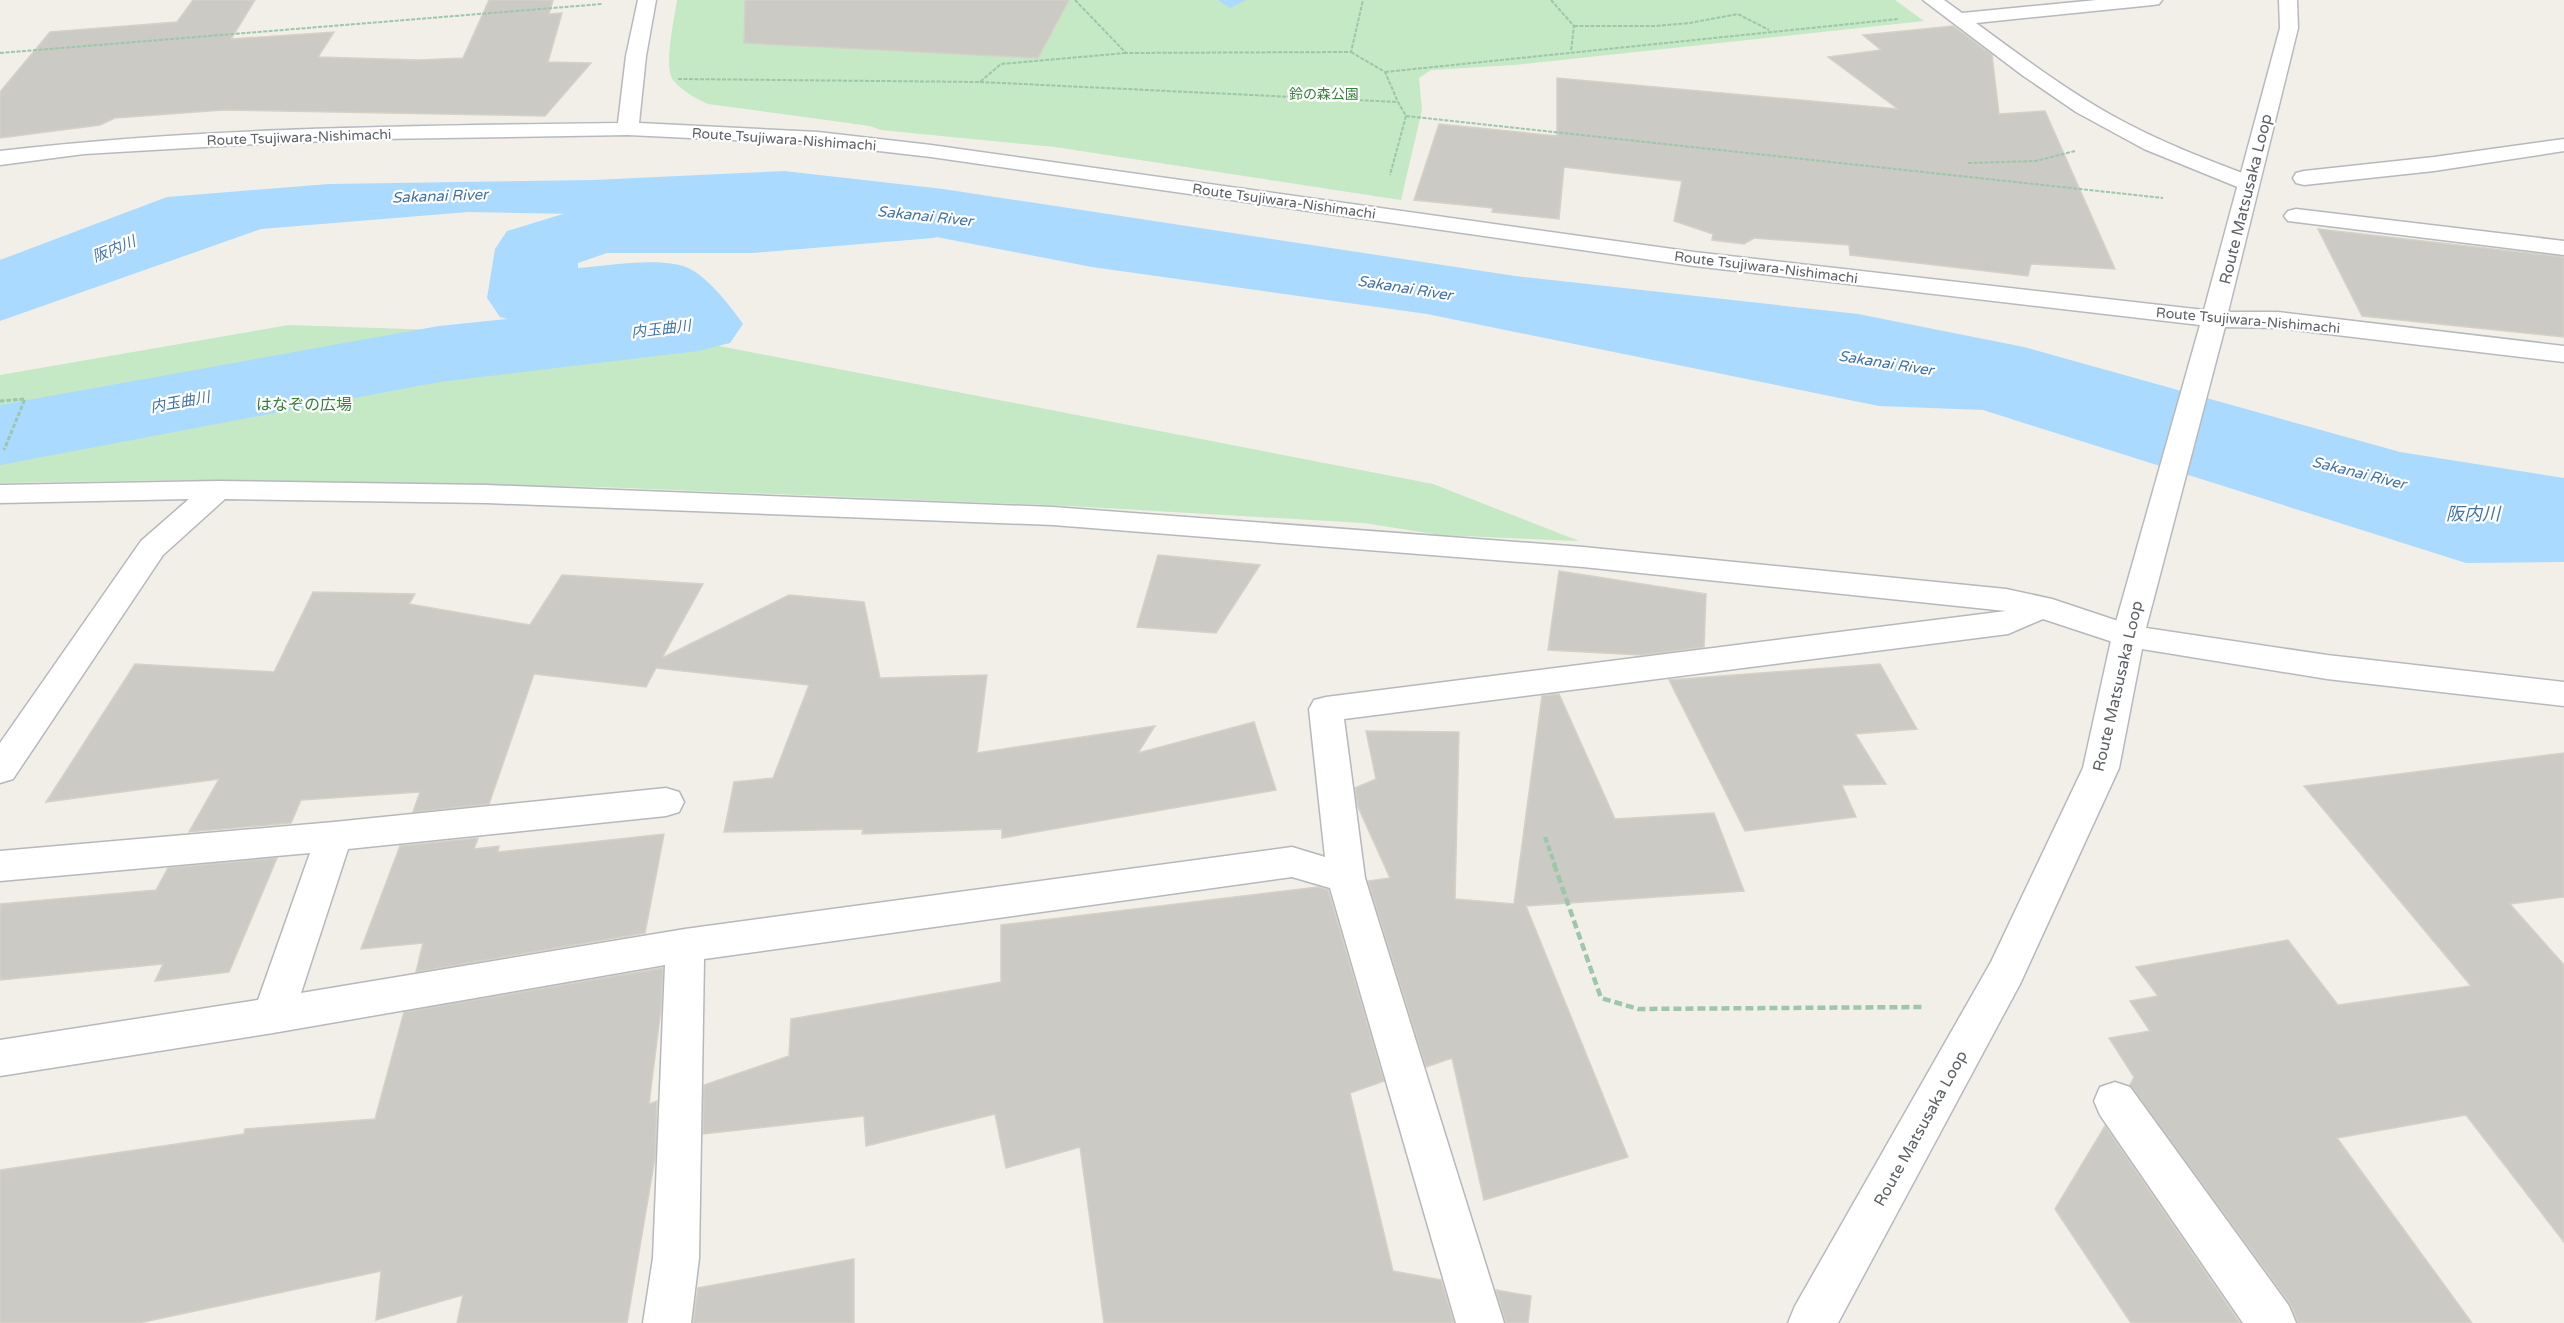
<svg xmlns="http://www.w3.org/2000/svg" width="2564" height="1323" viewBox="0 0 2564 1323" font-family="'Varela Round','Noto Sans JP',sans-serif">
  <rect width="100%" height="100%" fill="#f1efe8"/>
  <!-- green -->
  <g fill="#c5e8c5">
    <path d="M 677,0 L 1895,0 L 1924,21 L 1514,65 L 1431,70 L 1419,78 L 1422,110 L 1401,200 L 1055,147 L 881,130 L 870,126 L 708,104 C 695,98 682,91 673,80 C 663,67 675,17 677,0 Z"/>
    <polygon points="289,325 678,338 1433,484 1579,541 1440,535 1364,523 1070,506 600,487 181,480 0,483 0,375"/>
  </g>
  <!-- water -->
  <polygon fill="#aadaff" points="784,171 943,189 1515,276 1858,314 2024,347 2400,452 2564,478 2564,562 2466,563 1983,410 1879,406 1427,314 1092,267 900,230 738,217 468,212 261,229 0,321 0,260 167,197 329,184 593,180"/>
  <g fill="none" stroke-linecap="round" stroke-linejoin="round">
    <!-- stream -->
    <polygon fill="#aadaff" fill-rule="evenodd" points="1218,0 1246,0 1230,8"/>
    <!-- river -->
    <path fill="#aadaff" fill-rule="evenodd" d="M 933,190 L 962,197 L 974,214 L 962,231 L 933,238 L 752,253 L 607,253 L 578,263 L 578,268 C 607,266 668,255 692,270 C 710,280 732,308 743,324 L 730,343 L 698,351 L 439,382 L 0,465 L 0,405 L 439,326 L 507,319 L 500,317 L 487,298 L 495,249 L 507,231 L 599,203 L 752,203 Z"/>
  </g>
  <!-- building -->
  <g fill="#cccac5" stroke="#d6d1c6" stroke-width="1.5">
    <polygon points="193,0 255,0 231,39 334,32 318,57 419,60 463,58 489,0 553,0 549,14 562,13 548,62 591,63 545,116 223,110 115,118 100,125 0,138 0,92 50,32 177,22"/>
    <polygon points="745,0 1069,0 1038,58 744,43"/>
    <polygon points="1953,26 1992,55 1999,114 2045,111 2115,269 2031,264 2028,276 1850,255 1849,245 1754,238 1744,244 1712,240 1713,234 1674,221 1682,181 1564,167 1559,219 1492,212 1493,208 1414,200 1439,124 1557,136 1557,78 1898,109 1828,57 1881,50 1863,35"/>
    <polygon points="2318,229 2564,257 2564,337 2362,316"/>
    <polygon points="1158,555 1260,565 1216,633 1137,627"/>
    <polygon points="1559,571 1706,594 1704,647 1641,655 1548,650"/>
    <polygon points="562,575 703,584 662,658 789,595 864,602 880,678 987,675 977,753 1155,726 1138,753 1254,722 1276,790 1002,838 1002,829 862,834 863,829 724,832 734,782 773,778 809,685 656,668 646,687 534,674 489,804 413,812 420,792 301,800 291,823 189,832 219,779 46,802 135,664 274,672 313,592 415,594 409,604 530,625"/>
    <polygon points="1880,664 1917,729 1855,734 1886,784 1842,785 1856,817 1745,831 1669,680"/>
    <polygon points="1559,694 1615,819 1714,813 1744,891 1526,906 1628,1157 1484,1200 1452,1058 1426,1067 1368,881 1390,878 1358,807 1355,788 1376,779 1366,731 1459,732 1455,899 1514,904 1542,696"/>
    <polygon points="2564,753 2564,897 2510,904 2564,965 2564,1242 2466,1115 2337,1138 2472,1323 2298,1323 2291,1305 2130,1085 2134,1077 2109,1038 2150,1031 2130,1001 2158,996 2136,967 2288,940 2338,1005 2471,986 2304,786"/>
    <polygon points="664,834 645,933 416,972 423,943 361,949 400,846 478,838 474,849 499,846 498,852"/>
    <polygon points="277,858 229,972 155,981 163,964 0,980 0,904 156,890 168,868"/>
    <polygon points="1318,887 1328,890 1384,1081 1350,1093 1393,1271 1441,1280 1454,1323 1104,1323 1080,1147 1006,1168 995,1114 866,1146 864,1116 703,1134 704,1085 789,1056 791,1019 1001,982 1001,925"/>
    <polygon points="663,968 661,1009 649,1104 657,1101 655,1158 627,1323 457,1323 463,1295 376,1320 381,1271 139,1323 0,1323 0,1170 244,1134 245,1129 375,1119 404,1012"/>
    <polygon points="2105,1126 2240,1323 2131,1323 2055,1209"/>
    <polygon points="854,1259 854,1323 693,1323 698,1288"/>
    <polygon points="1496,1290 1531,1296 1528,1323 1506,1323"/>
  </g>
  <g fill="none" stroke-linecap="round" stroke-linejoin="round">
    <!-- street casing -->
    <g stroke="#b5b8bc" stroke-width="3">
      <g id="street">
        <path d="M 1923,0 L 1944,0 L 1962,13 L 2097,0 L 2162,0 L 2159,4 L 2153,5 L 1976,23 C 2020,55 2064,89 2113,116 C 2158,141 2207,160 2256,178 L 2259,183 L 2256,188 L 2248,190 L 2240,188 L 2144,149 L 2076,112 L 2022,75 Z"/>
        <polygon points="2564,139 2564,151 2434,171 2304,185 2296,183 2293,178 2296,173 2304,171 2434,157"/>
        <polygon points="2296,209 2564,241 2564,255 2288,221 2284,216 2288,211"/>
        <polygon points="218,481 487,485 1053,507 1583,547 2006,589 2052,599 2139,628 2144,636 2139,644 2128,647 2043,619 2008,634 1344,719 1365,878 1504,1323 1456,1323 1330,888 1292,877 704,959 699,1258 691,1323 643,1323 653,1258 665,965 273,1033 0,1076 0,1040 258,1000 310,853 0,881 0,851 334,822 666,788 679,792 684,802 679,812 666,816 348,849 301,993 685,929 1292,847 1325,857 1309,709 1314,700 1326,697 2006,611 1583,567 1053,525 487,503 225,499 163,555 13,779 0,783 0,743 141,541 189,499 0,503 0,485"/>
        <polygon points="2115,1082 2130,1087 2289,1306 2296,1323 2243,1323 2100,1115 2094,1101 2100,1087"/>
      </g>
    </g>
    <!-- secondary casing -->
    <g stroke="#b6babf" stroke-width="3">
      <path id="secondary" d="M 638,0 L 656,0 L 646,56 L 639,123 L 818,132 L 931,145 L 1694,252 L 2204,310 L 2280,28 L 2279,0 L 2297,0 L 2298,28 L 2228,312 L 2278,312 L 2564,346 L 2564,362 L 2278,328 L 2225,327 L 2146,628 L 2327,655 L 2564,682 L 2564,706 L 2327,679 L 2142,649 L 2119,768 L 2020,984 L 1838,1323 L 1788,1323 L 1795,1306 L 1991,962 L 2083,768 L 2112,636 L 2200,325 L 1694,266 L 931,157 L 818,144 L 628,135 L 377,139 L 256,144 L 84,154 L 0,165 L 0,151 C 205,127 412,126 618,123 L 626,56 Z"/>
    </g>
    <!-- path-far3 -->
    <g stroke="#9cc7a9" stroke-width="2" stroke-dasharray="4 1.5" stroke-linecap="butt">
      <polyline points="1075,0 1126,53 1351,52 1363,0"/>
      <polyline points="1551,0 1574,26 1571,51"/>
      <polyline points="1574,26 1655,26 1690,23 1738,14 1769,30"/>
      <polyline points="1351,52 1385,72 1398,102"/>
      <polyline points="0,53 602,4"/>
      <polyline points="1385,72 1898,19"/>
      <polyline points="678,79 980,82 1001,64 1126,53"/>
      <polyline points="980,82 1398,102 1406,116 1390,175"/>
      <polyline points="1406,116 2163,198"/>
      <polyline points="1968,163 2036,161 2075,151"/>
    </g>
    <!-- path-far2 -->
    <polyline stroke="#9cc7a9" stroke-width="3" stroke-dasharray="4.5 2" stroke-linecap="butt" points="0,401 25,399 4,450"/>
    <!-- path-far1 -->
    <polyline stroke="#9cc7a9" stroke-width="4" stroke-dasharray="6 3" stroke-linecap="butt" points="1545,837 1555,865"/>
    <!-- path -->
    <polyline stroke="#9cc7a9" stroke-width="4.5" stroke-dasharray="8 4" stroke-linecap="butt" points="1554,864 1601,998 1638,1009 1924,1007"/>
    <!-- street -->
    <use href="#street" fill="#fff" fill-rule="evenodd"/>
    <!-- secondary -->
    <use href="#secondary" fill="#fff" fill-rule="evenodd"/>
  </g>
  <g text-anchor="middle" stroke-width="4.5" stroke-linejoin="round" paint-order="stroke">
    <!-- far-park labels -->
    <g font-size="14" fill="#348238" stroke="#fff">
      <text x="1324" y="99">鈴の森公園</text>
    </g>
    <!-- far-street labels -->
    <g font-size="14" fill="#5f6368" stroke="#fff">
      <text transform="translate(299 137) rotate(-2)" y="5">Route Tsujiwara-Nishimachi</text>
      <text transform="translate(784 139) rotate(4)" y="5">Route Tsujiwara-Nishimachi</text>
      <text transform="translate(1284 201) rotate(8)" y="5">Route Tsujiwara-Nishimachi</text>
      <text transform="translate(1766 267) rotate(7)" y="5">Route Tsujiwara-Nishimachi</text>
      <text transform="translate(2248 320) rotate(5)" y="5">Route Tsujiwara-Nishimachi</text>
    </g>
    <!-- far-water labels -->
    <g font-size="15" font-style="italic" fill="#4174aa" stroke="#fff">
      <text transform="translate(440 196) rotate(-2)" y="5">Sakanai River</text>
      <text transform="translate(925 216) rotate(6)" y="5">Sakanai River</text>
      <text transform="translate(114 249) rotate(-22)" y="5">阪内川</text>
      <text transform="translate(1405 288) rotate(9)" y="5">Sakanai River</text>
      <text transform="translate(661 329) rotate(-7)" y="5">内玉曲川</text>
      <text transform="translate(1886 363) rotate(9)" y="5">Sakanai River</text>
      <text transform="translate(180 402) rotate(-10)" y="5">内玉曲川</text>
      <text transform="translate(2359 473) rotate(14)" y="5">Sakanai River</text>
    </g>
    <!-- street labels -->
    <g font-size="16" fill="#5f6368" stroke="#fff">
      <text transform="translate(2245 199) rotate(-76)" y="6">Route Matsusaka Loop</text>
      <text transform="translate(2117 686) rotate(-77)" y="6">Route Matsusaka Loop</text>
      <text transform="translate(1920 1128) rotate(-61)" y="6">Route Matsusaka Loop</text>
    </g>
    <!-- park labels -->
    <g font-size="16" fill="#348238" stroke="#fff">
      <text x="304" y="410">はなぞの広場</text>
    </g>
    <!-- water labels -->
    <g font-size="18" font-style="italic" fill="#4174aa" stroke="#fff">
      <text x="2473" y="520">阪内川</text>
    </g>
  </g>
</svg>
